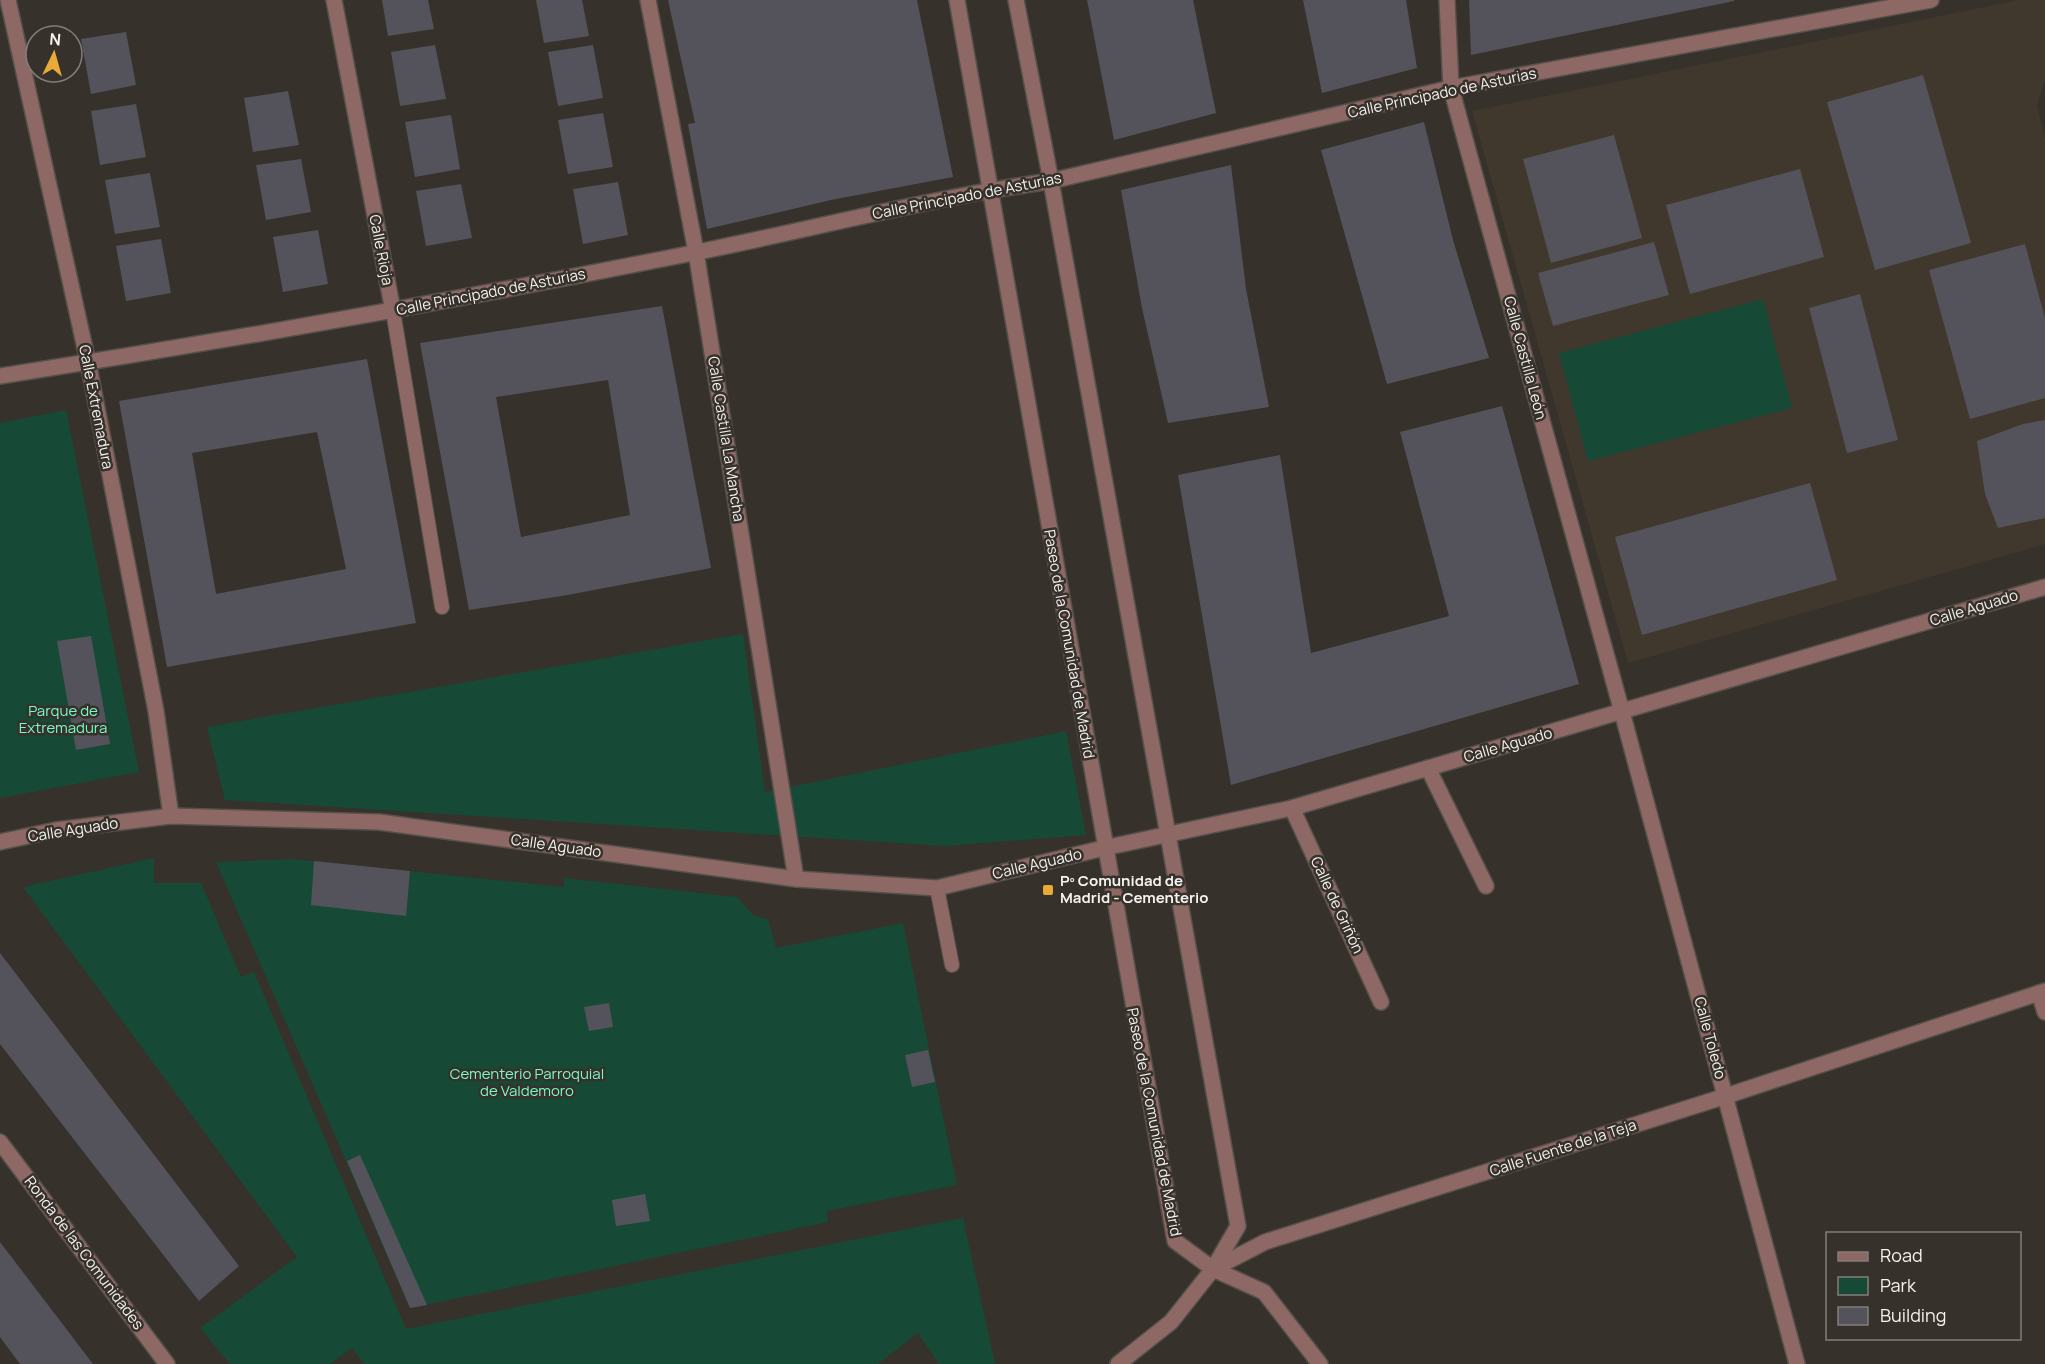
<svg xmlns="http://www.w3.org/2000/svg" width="2045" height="1364" viewBox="0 0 2045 1364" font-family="Manrope,sans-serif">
  <rect width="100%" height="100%" fill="#36312b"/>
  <!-- built -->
  <polygon fill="#40382c" points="2019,0 2045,0 2045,81 2037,105 2045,139 2045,544 1628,663 1472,111"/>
  <!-- green -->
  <g fill="#164a37">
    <polygon points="1763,299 1792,408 1588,461 1559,353"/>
    <polygon points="66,410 139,772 0,798 0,423"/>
    <polygon points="743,634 765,792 1066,731 1086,835 946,846 225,800 207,727"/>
    <polygon points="154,858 154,883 201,883 241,977 254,972 406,1329 963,1218 995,1364 939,1364 918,1333 878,1364 364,1364 352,1348 330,1364 230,1364 200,1328 297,1257 23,887"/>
    <polygon points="292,859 564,887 564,878 737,897 753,915 768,919 776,948 903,923 957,1185 827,1211 828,1222 410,1308 216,862"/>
  </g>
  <!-- building -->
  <g fill="#54535b" fill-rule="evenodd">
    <polygon points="382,0 428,0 434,29 388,36"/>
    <polygon points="536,0 582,0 589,36 544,43"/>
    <polygon points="668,0 917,0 953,177 831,200 707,229 688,124 695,123"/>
    <polygon points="1087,0 1193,0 1216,113 1114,140"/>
    <polygon points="1303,0 1406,0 1417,68 1322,93"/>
    <polygon points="1469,0 1734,0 1734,1 1471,55"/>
    <polygon points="126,32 136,85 91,94 81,39"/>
    <polygon points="435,45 446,99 400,106 391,52"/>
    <polygon points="593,45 603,98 558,106 548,52"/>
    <polygon points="1923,75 1971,243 1875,270 1827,102"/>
    <polygon points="288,91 299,145 253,152 244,98"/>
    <polygon points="136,104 146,157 100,165 91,111"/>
    <polygon points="603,113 613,167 568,174 558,120"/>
    <polygon points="451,115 460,169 415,177 405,122"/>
    <polygon points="1424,122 1453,240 1489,358 1387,384 1321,150"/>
    <polygon points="1614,135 1642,238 1551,263 1523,159"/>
    <polygon points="301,159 311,212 266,220 256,165"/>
    <polygon points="1231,165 1246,289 1269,407 1168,423 1142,308 1121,190"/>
    <polygon points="1800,169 1824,257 1690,294 1666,205"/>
    <polygon points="150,173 160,227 115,234 105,180"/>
    <polygon points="618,182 628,235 583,244 573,189"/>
    <polygon points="461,184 472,238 426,246 416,191"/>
    <polygon points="318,230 328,284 283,292 273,237"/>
    <polygon points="161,239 171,293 126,301 116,246"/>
    <polygon points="1654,242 1669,295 1553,326 1538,273"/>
    <polygon points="2025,244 2045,318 2045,398 1970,419 1929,270"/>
    <polygon points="1860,294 1898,440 1847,453 1809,308"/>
    <path d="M 662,306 L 711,568 L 562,596 L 469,610 L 420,343 ZM 608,380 L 630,515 L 521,537 L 496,397 Z"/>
    <path d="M 367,359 L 416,623 L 167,667 L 119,401 ZM 317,432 L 346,569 L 216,594 L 192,453 Z"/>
    <polygon points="1502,406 1579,684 1231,785 1178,475 1280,455 1311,653 1449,616 1400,432"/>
    <polygon points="2045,420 2045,518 1998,528 1985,494 1977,441 2023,424"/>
    <polygon points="1810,483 1837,580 1642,635 1615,537"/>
    <polygon points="91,636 110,744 76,750 57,641"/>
    <polygon points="314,861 410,871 406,916 311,905"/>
    <polygon points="0,953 239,1266 199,1301 0,1044"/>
    <polygon points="609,1003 613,1027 589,1031 584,1007"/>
    <polygon points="928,1050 935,1082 912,1087 905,1055"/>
    <polygon points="360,1155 427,1305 410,1308 347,1161"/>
    <polygon points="645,1194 650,1221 616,1226 612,1200"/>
    <polygon points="0,1242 93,1364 20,1364 0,1337"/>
  </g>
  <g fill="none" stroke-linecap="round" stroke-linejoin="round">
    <!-- service casing -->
    <g stroke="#55504a" stroke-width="16">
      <g id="service">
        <polyline points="393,311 442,607"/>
        <polyline points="937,888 952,965"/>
      </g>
    </g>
    <!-- minor casing -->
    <g stroke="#55504a" stroke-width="18">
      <g id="minor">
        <polyline points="8,0 88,362 156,711 171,816"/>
        <polyline points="334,0 393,311"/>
        <polyline points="648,0 696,252 796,879"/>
        <polyline points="957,0 1175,1241 1213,1269 1238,1226 1051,181 1016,0"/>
        <polyline points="1447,0 1451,88 1622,712 1797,1364"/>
        <path d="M 0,376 C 232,340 463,299 693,253 C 812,229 930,198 1051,181 L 1451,88 L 1931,0"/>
        <polyline points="1428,768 1486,886"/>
        <polyline points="1292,808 1381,1002"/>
        <polyline points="2039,993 2045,1012"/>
        <polyline points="0,1142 167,1364"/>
        <polyline points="1213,1269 1264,1292 1320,1364"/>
        <polyline points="1118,1364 1171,1322 1213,1269 1265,1242 1726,1096 2045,991"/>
      </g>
    </g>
    <!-- tertiary casing -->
    <g stroke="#55504a" stroke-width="18">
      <polyline id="tertiary" points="0,842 56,830 171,816 379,822 796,879 937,888 1104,848 1292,808 2045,587"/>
    </g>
    <!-- service -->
    <use href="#service" stroke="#8e6864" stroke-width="14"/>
    <!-- minor -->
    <use href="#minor" stroke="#8e6864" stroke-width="15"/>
    <!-- tertiary -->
    <use href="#tertiary" stroke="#8e6864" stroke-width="15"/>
  </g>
  <!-- markers -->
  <rect fill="#eaaa38" stroke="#36312b" stroke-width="2" x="1042" y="884" width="12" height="12" rx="3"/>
  <g text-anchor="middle" stroke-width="5" stroke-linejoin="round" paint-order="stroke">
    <!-- street labels -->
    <g font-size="15" fill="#f5f2ee" stroke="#36312b">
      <text transform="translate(1442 93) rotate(-12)" y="5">Calle Principado de Asturias</text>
      <text transform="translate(967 196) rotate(-11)" y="5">Calle Principado de Asturias</text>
      <text transform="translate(381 250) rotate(79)" y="5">Calle Rioja</text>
      <text transform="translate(491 292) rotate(-11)" y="5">Calle Principado de Asturias</text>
      <text transform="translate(1525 358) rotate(75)" y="5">Calle Castilla León</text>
      <text transform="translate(96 407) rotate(79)" y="5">Calle Extremadura</text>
      <text transform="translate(726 439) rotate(81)" y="5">Calle Castilla La Mancha</text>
      <text transform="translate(1974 608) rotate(-17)" y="5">Calle Aguado</text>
      <text transform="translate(1069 644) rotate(80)" y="5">Paseo de la Comunidad de Madrid</text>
      <text transform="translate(1508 745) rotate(-16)" y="5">Calle Aguado</text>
      <text transform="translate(73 830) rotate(-9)" y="5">Calle Aguado</text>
      <text transform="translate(556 846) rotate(8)" y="5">Calle Aguado</text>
      <text transform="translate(1037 864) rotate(-13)" y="5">Calle Aguado</text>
      <text transform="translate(1337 905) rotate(65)" y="5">Calle de Griñón</text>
      <text transform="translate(1710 1038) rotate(75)" y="5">Calle Toledo</text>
      <text transform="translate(1154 1122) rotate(79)" y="5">Paseo de la Comunidad de Madrid</text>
      <text transform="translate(1563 1148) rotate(-18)" y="5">Calle Fuente de la Teja</text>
      <text transform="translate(84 1253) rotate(53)" y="5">Ronda de las Comunidades</text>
    </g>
    <!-- park labels -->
    <g font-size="15" fill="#76fbc6" stroke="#36312b">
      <text x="63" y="716">Parque de<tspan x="63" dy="17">Extremadura</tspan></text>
      <text x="527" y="1079">Cementerio Parroquial<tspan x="527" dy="17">de Valdemoro</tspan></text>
    </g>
    <!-- poi labels -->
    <g font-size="15" font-weight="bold" fill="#f5f2ee" stroke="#36312b" text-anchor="start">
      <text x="1060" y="886">Pº Comunidad de<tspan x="1060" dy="17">Madrid - Cementerio</tspan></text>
    </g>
  </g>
  <!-- legend -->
  <rect x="1826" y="1232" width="195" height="108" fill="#36312b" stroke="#827e79" stroke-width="1.5"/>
  <rect x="1838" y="1252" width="30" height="9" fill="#8e6864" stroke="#827e79" stroke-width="1.5"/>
  <text x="1880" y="1262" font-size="18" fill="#f5f2ee">Road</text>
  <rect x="1838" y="1277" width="30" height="18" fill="#164a37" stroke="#827e79" stroke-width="1.5"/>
  <text x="1880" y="1292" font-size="18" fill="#f5f2ee">Park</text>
  <rect x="1838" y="1307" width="30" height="18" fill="#54535b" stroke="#827e79" stroke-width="1.5"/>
  <text x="1880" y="1322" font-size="18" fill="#f5f2ee">Building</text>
  <!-- north arrow -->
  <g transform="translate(54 54) rotate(5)"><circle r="28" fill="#36312b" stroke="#827e79" stroke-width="1.5"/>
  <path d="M0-4.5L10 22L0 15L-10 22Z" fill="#eaaa38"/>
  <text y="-9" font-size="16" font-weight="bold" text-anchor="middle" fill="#f5f2ee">N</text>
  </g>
</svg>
